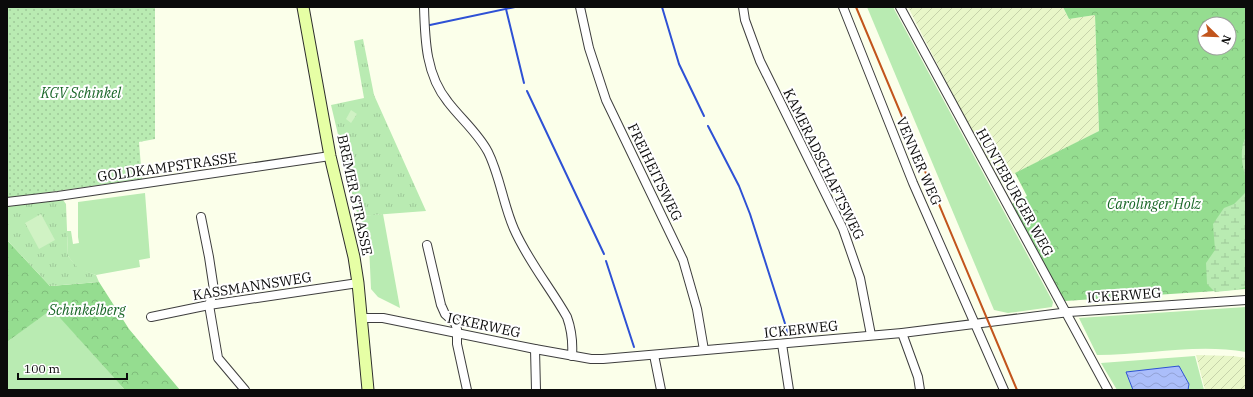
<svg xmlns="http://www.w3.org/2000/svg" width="1253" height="397" viewBox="0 0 1253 397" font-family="'IBM Plex Serif',serif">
  <defs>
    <pattern id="farmland-furrows" width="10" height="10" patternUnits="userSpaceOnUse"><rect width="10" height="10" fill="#e8f6c8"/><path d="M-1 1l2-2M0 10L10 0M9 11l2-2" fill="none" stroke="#c6d2aa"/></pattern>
    <pattern id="forest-crowns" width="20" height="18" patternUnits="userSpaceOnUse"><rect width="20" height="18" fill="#95dd90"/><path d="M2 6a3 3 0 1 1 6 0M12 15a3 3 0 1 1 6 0" fill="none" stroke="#7fbc7b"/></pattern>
    <pattern id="wetland-marsh" width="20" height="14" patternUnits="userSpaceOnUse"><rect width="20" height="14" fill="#b9ebb2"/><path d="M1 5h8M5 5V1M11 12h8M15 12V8" fill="none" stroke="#9ec898"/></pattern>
    <pattern id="park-tufts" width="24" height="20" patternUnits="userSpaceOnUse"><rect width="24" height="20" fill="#b9ebb2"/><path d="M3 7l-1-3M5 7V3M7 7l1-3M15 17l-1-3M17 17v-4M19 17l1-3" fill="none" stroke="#9ec898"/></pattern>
    <pattern id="garden-dots" width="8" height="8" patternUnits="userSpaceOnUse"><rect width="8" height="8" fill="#b9ebb2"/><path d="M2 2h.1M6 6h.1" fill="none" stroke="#9ec898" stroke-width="1.8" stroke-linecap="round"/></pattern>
    <pattern id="water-waves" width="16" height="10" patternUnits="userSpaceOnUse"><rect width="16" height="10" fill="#abbefa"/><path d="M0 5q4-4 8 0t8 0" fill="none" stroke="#92a2d5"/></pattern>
  </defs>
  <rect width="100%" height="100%" fill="#fbffea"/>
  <!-- farmland -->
  <g fill="url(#farmland-furrows)">
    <polygon points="908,7 1063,7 1069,19 1095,15 1099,131 998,182"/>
    <polygon points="1196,355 1233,356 1246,358 1246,390 1205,390"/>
  </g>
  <!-- grass -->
  <g fill="#b9ebb2">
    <polygon points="867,7 893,7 1053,302 1052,307 1008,313 994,310"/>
    <polygon points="145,193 150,258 139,260 140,267 96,275 78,269 68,256 67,231 71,231 73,244 79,243 78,237 78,202"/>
    <polygon points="383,214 400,308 378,297 371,289 369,245 360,216"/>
    <path d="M 1246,307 L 1246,352 C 1197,343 1147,355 1097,355 L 1079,318 Z"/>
    <polygon points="52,308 125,390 7,390 7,342"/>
    <polygon points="1195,356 1204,390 1117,390 1101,363"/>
  </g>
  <!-- forest -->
  <g fill="url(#forest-crowns)" fill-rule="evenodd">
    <path d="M 1063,7 L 1246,7 L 1246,289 L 1065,301 L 1010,205 L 1027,196 L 1015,173 L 1099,131 L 1095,15 L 1069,19 ZM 1205,24 L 1229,24 L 1229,48 L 1205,48 Z"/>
    <polygon points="7,240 50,286 99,282 129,329 180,390 125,390 52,309 7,342"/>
  </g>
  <!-- wetland -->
  <g fill="url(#wetland-marsh)">
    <path d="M 1246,137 L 1246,178 C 1242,167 1239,148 1246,137 Z"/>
    <polygon points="1246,187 1246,287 1235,290 1215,292 1207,284 1206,263 1215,250 1213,224 1224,208 1234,204 1245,193"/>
  </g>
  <!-- park -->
  <g fill="url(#park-tufts)">
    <polygon points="363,39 374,95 426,211 360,216 356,210 331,105 364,98 354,41"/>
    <polygon points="63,200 66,204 68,256 78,268 96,275 99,282 50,286 7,240 7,205"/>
  </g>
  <!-- garden -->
  <polygon fill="url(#garden-dots)" points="7,7 155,7 155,139 139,142 142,179 7,198"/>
  <!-- pitch -->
  <g fill="#d0f2c4">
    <polygon points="351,110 357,114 351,123 346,119"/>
    <polygon points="41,214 55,240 39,249 25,223"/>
  </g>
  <!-- water -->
  <polygon fill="url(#water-waves)" stroke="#2e51d5" points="1179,366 1189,384 1188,390 1133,390 1126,372"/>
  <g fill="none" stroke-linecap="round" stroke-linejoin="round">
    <!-- stream -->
    <g stroke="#2e51d5" stroke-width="2">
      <polyline points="662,7 679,64 704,116"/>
      <polyline points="506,9 524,83"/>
      <polyline points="430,25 515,7"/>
      <polyline points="527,91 604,254"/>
      <polyline points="708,126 739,186 750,214 788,333"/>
      <polyline points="606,261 634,347"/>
    </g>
    <!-- minor casing -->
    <g stroke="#3e3e3e" stroke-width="10">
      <g id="minor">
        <path d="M 424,7 C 425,41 426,75 448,102 C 461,119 478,133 488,152 C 500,176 503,204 514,229 C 528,261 550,287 567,317 C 572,331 573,342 572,356"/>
        <polyline points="580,7 589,48 606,100 683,260 697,309 704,350"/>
        <polyline points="743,7 745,20 760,61 843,229 860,278 871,335"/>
        <polyline points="843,7 913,183 1004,390"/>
        <polyline points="900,7 1108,390"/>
        <polyline points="7,202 58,196 330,156"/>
        <polyline points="201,217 209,257 214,290 209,305 218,358 245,390"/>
        <polyline points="427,245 441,305 445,314 455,323 457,329 457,344 467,390"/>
        <polyline points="151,317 209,305 358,283"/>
        <polyline points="361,318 383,318 535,349 591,359 603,359 902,333 1069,312 1246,300"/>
        <polyline points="902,333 918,377 920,390"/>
        <polyline points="782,344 789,390"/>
        <polyline points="535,349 536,390"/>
        <polyline points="654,355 661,390"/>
      </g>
    </g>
    <!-- secondary casing -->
    <g stroke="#2d2d2d" stroke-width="13">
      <polyline id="secondary" points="303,7 330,156 354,257 358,283 368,390"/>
    </g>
    <!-- minor -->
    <use href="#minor" stroke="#fff" stroke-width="8"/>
    <!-- secondary -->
    <use href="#secondary" stroke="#e6ffa5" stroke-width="11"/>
    <!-- rail -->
    <polyline stroke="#c2551c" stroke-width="2" points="856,7 1017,390"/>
  </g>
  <g text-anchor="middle" stroke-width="4" stroke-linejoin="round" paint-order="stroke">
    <!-- park labels -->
    <g font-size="14" font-style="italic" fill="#196627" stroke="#fff">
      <text x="81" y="98">KGV Schinkel</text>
      <text x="1154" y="209">Carolinger Holz</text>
      <text x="87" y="315">Schinkelberg</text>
    </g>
    <!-- street labels -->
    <g font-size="14" fill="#0b0b0b" stroke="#fff">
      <text transform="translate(919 161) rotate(67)" y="5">VENNER WEG</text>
      <text transform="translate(824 164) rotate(64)" y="5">KAMERADSCHAFTSWEG</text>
      <text transform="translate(167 167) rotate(-8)" y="5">GOLDKAMPSTRASSE</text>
      <text transform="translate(655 172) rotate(64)" y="5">FREIHEITSWEG</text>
      <text transform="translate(1015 192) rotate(61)" y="5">HUNTEBURGER WEG</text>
      <text transform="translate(355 195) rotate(78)" y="5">BREMER STRASSE</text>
      <text transform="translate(252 286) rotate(-9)" y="5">KASSMANNSWEG</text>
      <text transform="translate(1124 295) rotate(-4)" y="5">ICKERWEG</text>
      <text transform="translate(484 325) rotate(12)" y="5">ICKERWEG</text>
      <text transform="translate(801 329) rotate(-6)" y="5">ICKERWEG</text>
    </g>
  </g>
  <!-- border -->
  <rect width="1253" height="397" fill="none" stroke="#0b0b0b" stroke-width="16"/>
  <!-- north arrow -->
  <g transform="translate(1217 36) rotate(113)"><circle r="19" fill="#ffffff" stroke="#9d9d9d"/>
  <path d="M0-3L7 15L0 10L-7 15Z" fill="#c2551c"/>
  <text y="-6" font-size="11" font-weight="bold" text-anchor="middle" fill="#0b0b0b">N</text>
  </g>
  <!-- scale -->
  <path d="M18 373v6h109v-6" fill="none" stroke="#0b0b0b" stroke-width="2"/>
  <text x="24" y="373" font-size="12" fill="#0b0b0b" stroke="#ffffff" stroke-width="3" paint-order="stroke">100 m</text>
</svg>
